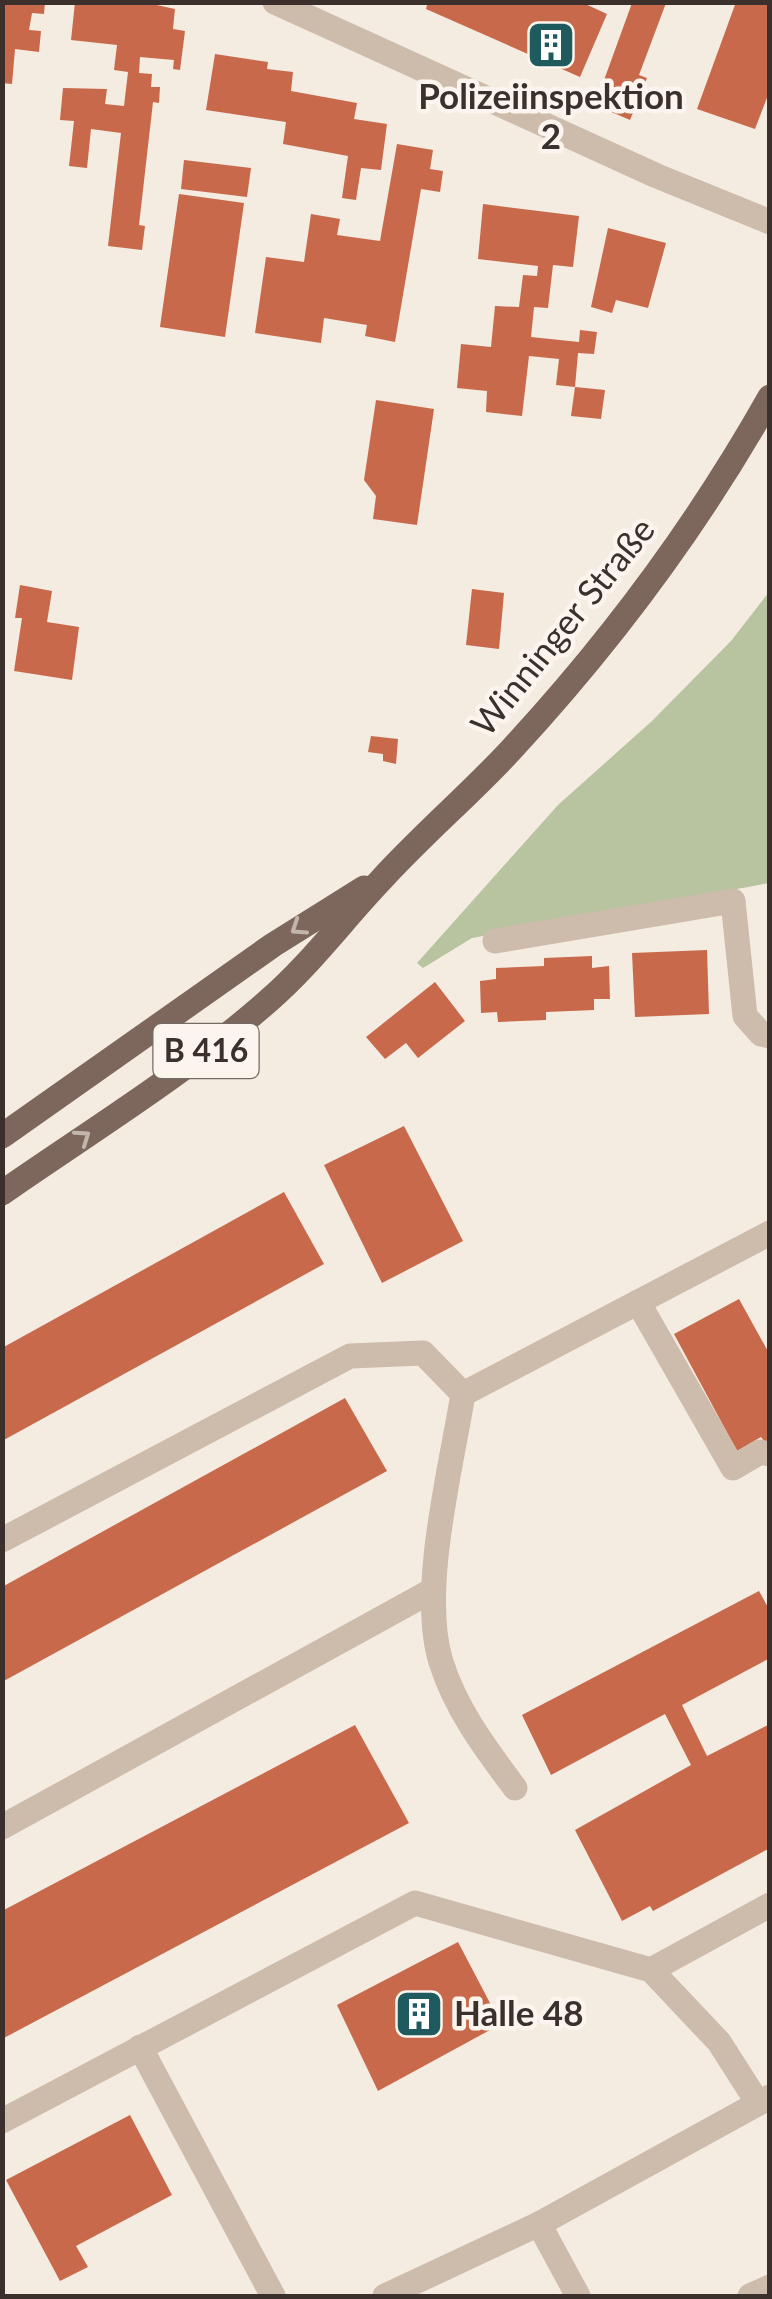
<svg xmlns="http://www.w3.org/2000/svg" width="772" height="2299" viewBox="0 0 772 2299" font-family="Lato,sans-serif">
  <rect width="100%" height="100%" fill="#f4ebe1"/>
  <!-- green -->
  <polygon fill="#b8c4a0" points="769,592 769,883 472,938 423,968 417,963 558,805 652,721 731,641"/>
  <!-- building -->
  <g fill="#c8694b">
    <polygon points="2,2 45,2 44,14 32,13 29,30 41,31 39,52 15,49 12,84 2,83"/>
    <polygon points="75,2 143,2 175,9 173,29 185,31 180,70 173,69 174,60 140,57 139,73 152,74 151,87 160,87 159,103 153,102 139,225 145,226 142,250 108,246 121,133 91,129 87,168 69,166 74,121 60,120 63,88 107,89 105,104 124,106 128,72 114,70 117,45 71,40"/>
    <polygon points="428,2 581,2 607,14 580,77 426,9"/>
    <polygon points="736,2 770,2 770,90 755,129 697,109"/>
    <polygon points="632,3 666,3 639,75 647,78 630,120 595,105"/>
    <polygon points="215,54 268,62 267,69 293,72 291,91 357,103 354,119 387,124 381,170 361,168 356,200 342,198 348,156 283,144 286,122 206,110"/>
    <polygon points="397,144 433,150 430,169 443,171 440,192 421,189 395,342 365,336 367,325 324,318 321,343 255,333 266,257 304,262 311,214 340,219 337,235 380,241"/>
    <polygon points="184,160 251,168 247,197 181,189"/>
    <polygon points="179,194 244,203 225,337 160,327"/>
    <polygon points="483,204 579,216 573,267 553,265 548,308 534,307 531,337 579,342 580,330 597,332 594,354 578,353 575,387 605,390 601,419 571,416 575,387 556,385 559,359 529,356 522,416 486,412 487,391 457,388 461,344 491,347 495,306 519,307 523,275 537,276 538,266 478,259"/>
    <polygon points="608,228 666,243 648,308 616,300 612,313 591,307"/>
    <polygon points="376,400 434,409 417,525 373,519 376,496 364,480"/>
    <polygon points="20,585 52,591 47,622 79,627 72,680 14,671 22,618 15,618"/>
    <polygon points="472,589 504,593 499,649 466,645"/>
    <polygon points="371,736 398,739 396,764 383,761 383,754 368,752"/>
    <polygon points="707,950 709,1014 635,1017 632,953"/>
    <polygon points="592,956 592,968 609,966 610,999 594,999 594,1010 546,1012 546,1020 498,1022 497,1012 481,1013 480,981 496,979 496,968 544,966 544,958"/>
    <polygon points="435,982 465,1021 418,1058 406,1043 385,1059 366,1037"/>
    <polygon points="404,1126 463,1241 382,1283 324,1165"/>
    <polygon points="284,1192 324,1264 2,1441 2,1348"/>
    <polygon points="739,1299 770,1355 770,1449 761,1437 737,1451 674,1334"/>
    <polygon points="345,1398 387,1471 2,1682 2,1587"/>
    <polygon points="759,1591 770,1611 770,1658 682,1705 707,1756 770,1724 770,1848 653,1911 650,1906 622,1921 575,1830 691,1765 665,1714 551,1775 522,1715"/>
    <polygon points="355,1725 409,1823 2,2039 2,1911"/>
    <polygon points="458,1942 501,2024 378,2091 337,2005"/>
    <polygon points="130,2115 172,2195 76,2246 88,2267 60,2281 6,2180"/>
  </g>
  <g fill="none" stroke-linecap="round" stroke-linejoin="round">
    <!-- minor -->
    <g stroke="#cdbbac" stroke-width="25">
      <polyline points="275,2 657,176 770,222"/>
      <polyline points="495,941 733,901 745,1016 761,1034 770,1036"/>
      <polyline points="638,1302 733,1468 760,1452 770,1454"/>
      <polyline points="2,1540 350,1356 423,1353 463,1394"/>
      <path d="M 515,1788 C 486,1749 456,1710 441,1662 C 419,1591 451,1469 463,1394 L 770,1233"/>
      <polyline points="2,1827 433,1590"/>
      <polyline points="651,1970 770,1905"/>
      <polyline points="140,2047 273,2296"/>
      <polyline points="2,2121 415,1903 651,1970 719,2042 758,2103"/>
      <polyline points="539,2224 578,2296"/>
      <polyline points="385,2296 539,2224 770,2097"/>
      <polyline points="750,2296 770,2287"/>
    </g>
    <!-- major -->
    <g stroke="#7d675c" stroke-width="25">
      <polyline points="2,1136 273,945 364,888"/>
      <path d="M 2,1193 C 91,1131 186,1073 267,1002 C 310,965 342,921 381,880 C 422,835 468,796 510,751 C 610,643 698,525 770,397"/>
    </g>
  </g>
  <!-- one-way arrows -->
  <defs><path id="oneway-chevron" d="M-2-3.5L2.5 0L-2 3.5" fill="none" stroke-width="1.6" stroke-linecap="round" stroke-linejoin="round" transform="scale(2.5)"/></defs>
  <g stroke="#c2b5ac">
    <use href="#oneway-chevron" transform="translate(298 928) rotate(146)"/>
    <use href="#oneway-chevron" transform="translate(83 1137) rotate(-35)"/>
  </g>
  <!-- icons -->
  <defs>
    <g id="building-square" transform="scale(2.5)"><rect x="-9" y="-9" width="18" height="18" rx="4" fill="#1f5a5e" stroke="#fbf5ee"/><path d="M-4-6H4V6H1V3H-1V6H-4ZM-2.5-4.3h1.7v1.8h-1.7ZM.8-4.3h1.7v1.8H.8ZM-2.5-1h1.7V.8h-1.7ZM.8-1h1.7V.8H.8Z" fill="#fff"/></g>
  </defs>
  <g fill-rule="evenodd">
    <use href="#building-square" x="551" y="45"/>
    <use href="#building-square" x="419" y="2014"/>
  </g>
  <g text-anchor="middle" stroke-width="9" stroke-linejoin="round" paint-order="stroke">
    <!-- shield labels -->
    <rect fill="#fbf5ee" stroke="#756b66" stroke-width="2.5" x="153.5" y="1024" width="105" height="54" rx="8"/>
    <g font-size="32" font-weight="bold" fill="#3b302b">
      <text x="206" y="1062">B 416</text>
    </g>
    <!-- poi labels -->
    <g font-size="35" font-weight="bold" fill="#3b302b" stroke="#fbf5ee">
      <text x="551" y="109">Polizeiinspektion<tspan x="551" dy="40">2</tspan></text>
      <text x="454" y="2026" text-anchor="start">Halle 48</text>
    </g>
    <!-- street labels -->
    <g font-size="35" fill="#3b302b" stroke="#fbf5ee">
      <text transform="translate(563 627) rotate(-51)" y="12">Winninger Straße</text>
    </g>
  </g>
  <!-- border -->
  <rect width="772" height="2299" fill="none" stroke="#3b302b" stroke-width="10"/>
</svg>
